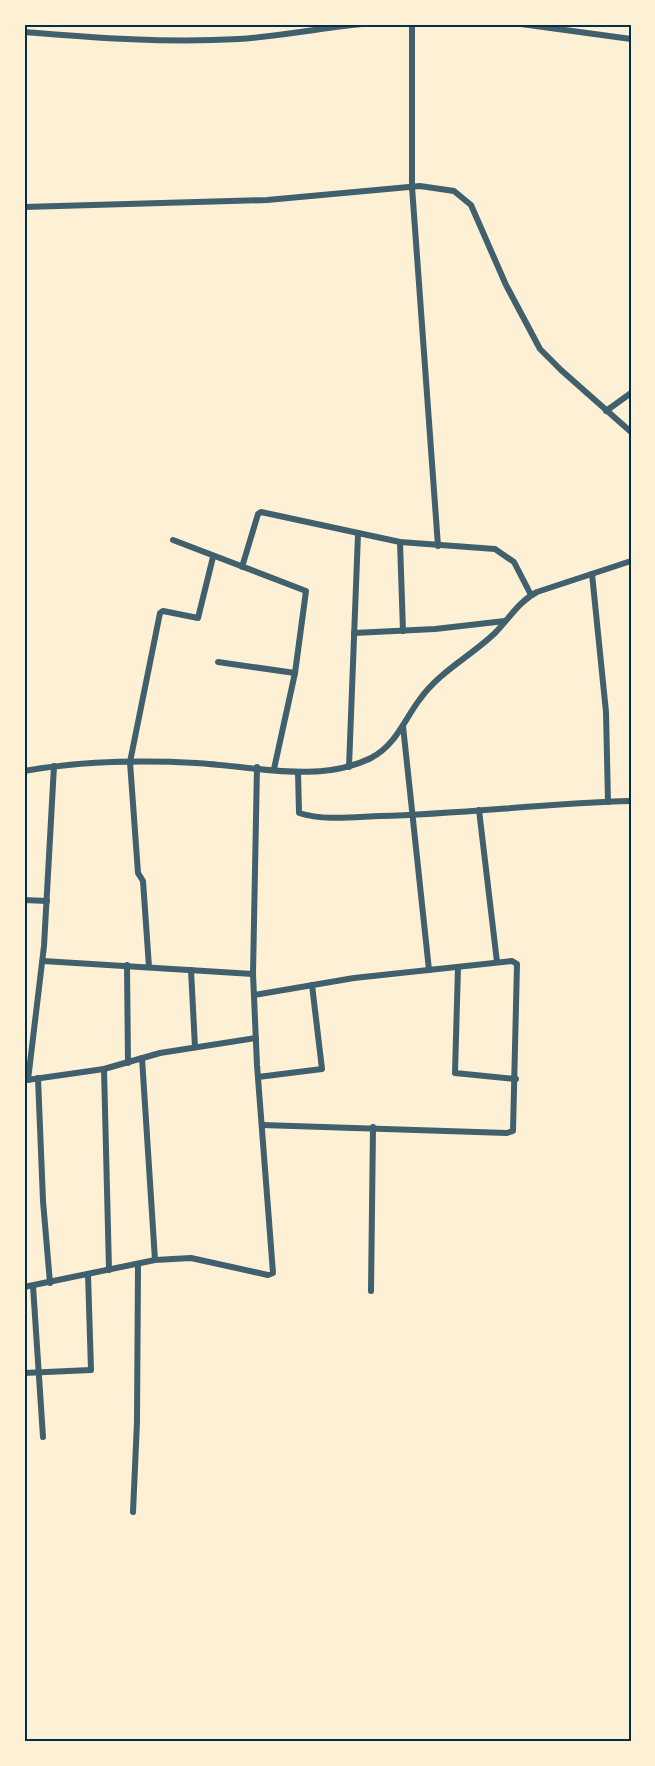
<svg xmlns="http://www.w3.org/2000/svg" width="655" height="1766" viewBox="0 0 655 1766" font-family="'Noto Sans',sans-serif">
  <rect width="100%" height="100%" fill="#fdf0d5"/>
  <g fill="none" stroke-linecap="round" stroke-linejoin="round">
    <!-- minor -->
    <g stroke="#3f606c" stroke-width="6">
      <polyline points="412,24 412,187 438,546"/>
      <polyline points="521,24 631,39"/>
      <path d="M 24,32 C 96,38 167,43 239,39 C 280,36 321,28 362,24"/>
      <polyline points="24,207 267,200 420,186 454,191 471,205 506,285 540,349 561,370 631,432"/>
      <polyline points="606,411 631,393"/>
      <polyline points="173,540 306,591 295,673 274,769"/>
      <polyline points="400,542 403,631"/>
      <polyline points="242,567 258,514 261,512 400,542 495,549 514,562 531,595"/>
      <polyline points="592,574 606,712 608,802"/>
      <polyline points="354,633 435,629 505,621"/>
      <polyline points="218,662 295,673"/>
      <polyline points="403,726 429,970"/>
      <polyline points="349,767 358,534"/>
      <path d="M 24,771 C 81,761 139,760 196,763 C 253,766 319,784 371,758 C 396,745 404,720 420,699 C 439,672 471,656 495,633 C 509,619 519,601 537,592 L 631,561"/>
      <path d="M 298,772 L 299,813 C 324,821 354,817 380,816 C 464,814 547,803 631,801"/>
      <polyline points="479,810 497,962"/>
      <polyline points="24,900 47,901"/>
      <polyline points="43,961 253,974"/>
      <polyline points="127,965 128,1063"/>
      <polyline points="149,967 143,881 138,873 130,762 160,613 163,611 198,618 213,557"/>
      <polyline points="458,967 455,1073 516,1079"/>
      <polyline points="191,970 195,1047"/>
      <polyline points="254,995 354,978 512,961 517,964 513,1131 507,1133 262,1125"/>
      <polyline points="142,1058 155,1260"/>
      <polyline points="104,1069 109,1270"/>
      <polyline points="258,1077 322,1069 312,985"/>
      <polyline points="38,1078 43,1201 50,1283"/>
      <polyline points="27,1080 104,1069 160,1053 256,1038"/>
      <polyline points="28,1080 44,946 54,766"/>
      <polyline points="33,1286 43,1437"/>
      <polyline points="24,1287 155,1260 191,1258 268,1275 273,1273 257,1065 253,974 257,767"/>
      <polyline points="371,1291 373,1127"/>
      <polyline points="24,1373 91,1370 88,1274"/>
      <polyline points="133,1512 137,1422 138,1264"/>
    </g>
  </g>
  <!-- border -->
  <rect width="655" height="1766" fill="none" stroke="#fdf0d5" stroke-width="51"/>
  <rect x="26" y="26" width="604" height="1714" fill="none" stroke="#003049" stroke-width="2"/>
</svg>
